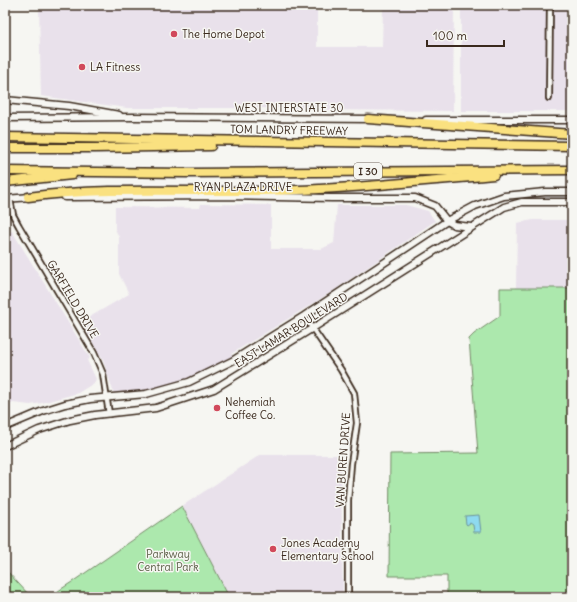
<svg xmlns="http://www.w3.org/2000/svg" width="577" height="602" viewBox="0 0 577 602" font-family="Delius,sans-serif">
  <rect width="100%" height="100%" fill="#f6f6f2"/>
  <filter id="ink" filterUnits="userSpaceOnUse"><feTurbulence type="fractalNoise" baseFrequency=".025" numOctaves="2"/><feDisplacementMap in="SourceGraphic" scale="8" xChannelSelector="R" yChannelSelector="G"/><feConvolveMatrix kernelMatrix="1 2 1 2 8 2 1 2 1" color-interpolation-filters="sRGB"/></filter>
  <g filter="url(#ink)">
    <!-- built -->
    <g fill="#e9e1eb">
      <polygon points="39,5 317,5 317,47 382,47 383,5 454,5 453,111 316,110 316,108 127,108 41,96"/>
      <rect x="461" y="5" width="111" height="106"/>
      <polygon points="201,204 271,205 271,249 321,249 334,243 337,205 406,205 428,211 435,221 333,291 231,354 234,357 202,374 164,386 132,393 114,394 103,360 81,322 129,294 119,274 119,237 115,229 115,207 200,208"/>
      <polygon points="533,220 572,220 572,288 516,288 517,223"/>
      <polygon points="12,231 90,358 87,360 96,379 94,383 78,393 42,403 30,405 13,403 5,408 5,232 8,233"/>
      <polygon points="260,455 344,455 341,473 343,597 237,597 226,592 182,506"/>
    </g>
    <!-- green -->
    <g fill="#ace8ad" stroke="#748966">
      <polygon points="500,288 572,288 572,597 447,597 447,576 389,576 390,454 478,453 469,339 474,334 500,316"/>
      <polygon points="182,506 229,597 49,597 75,580"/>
      <polygon points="5,569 31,597 5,597"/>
    </g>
    <!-- water -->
    <polygon fill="#8edaef" stroke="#6d949b" points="479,515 481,532 474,532 473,525 470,523 467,525 466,524 465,516"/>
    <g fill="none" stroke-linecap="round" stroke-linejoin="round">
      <!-- street casing -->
      <g stroke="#3b2a1e" stroke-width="8">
        <g id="street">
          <polyline points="549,98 550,5"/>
          <polyline points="10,199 13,215 19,226 94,353 103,374 109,414"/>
          <polyline points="304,316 341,370 354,393 357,423 351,464 348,500 348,597"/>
        </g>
      </g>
      <!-- secondary casing -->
      <g stroke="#3b2a1e" stroke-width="9">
        <g id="secondary">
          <polyline points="5,100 69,106 119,115"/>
          <polyline points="5,118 134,117 372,119"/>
          <polyline points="426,120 572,120"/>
          <polyline points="65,197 228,196 332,198 415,198 435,206 447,221 454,225 471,227"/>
          <polyline points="5,199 31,197"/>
          <polyline points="5,427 43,411 65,404 90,399 146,394 189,382 232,361 304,316 447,221 475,206 504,196 545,192 572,192"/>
          <polyline points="5,446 39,430 70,420 95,415 156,408 214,389 313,328 504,207 522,202 572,202"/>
        </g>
      </g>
      <!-- highway casing -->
      <g stroke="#3b2a1e" stroke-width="11">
        <g id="highway">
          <polyline points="368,119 572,134"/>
          <polyline points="5,137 572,146"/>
          <polyline points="5,148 95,148 211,146"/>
          <polyline points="5,171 187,173 572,170"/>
          <polyline points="5,182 72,175"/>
          <path d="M 28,197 C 105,187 180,192 258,191 C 337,190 415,182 494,175"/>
        </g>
      </g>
      <!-- street -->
      <use href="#street" stroke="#f6f6f2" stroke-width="4.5"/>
      <!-- secondary -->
      <use href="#secondary" stroke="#f6f6f2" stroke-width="6"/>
      <!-- highway -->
      <use href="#highway" stroke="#fae180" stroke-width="8"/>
    </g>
  </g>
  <!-- markers -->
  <g fill="#d1495b" stroke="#f6f6f2" stroke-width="1.5">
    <circle cx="174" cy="34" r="4"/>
    <circle cx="82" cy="67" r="4"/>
    <circle cx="217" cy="408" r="4"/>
    <circle cx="273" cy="549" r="4"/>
  </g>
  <g text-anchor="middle" stroke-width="3" stroke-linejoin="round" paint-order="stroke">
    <!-- shield labels -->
    <rect fill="#f6f6f2" stroke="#73675e" stroke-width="1" x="354" y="163" width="28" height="16" rx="3"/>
    <g font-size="10" font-weight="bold" fill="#3b2a1e">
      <text x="368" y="175">I 30</text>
    </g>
    <!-- poi labels -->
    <g font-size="11" fill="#3b2a1e" stroke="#f6f6f2" text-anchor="start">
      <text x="182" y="38">The Home Depot</text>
      <text x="90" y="71">LA Fitness</text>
      <text x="225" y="406">Nehemiah<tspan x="225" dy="13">Coffee Co.</tspan></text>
      <text x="281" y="547">Jones Academy<tspan x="281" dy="13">Elementary School</tspan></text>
    </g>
    <!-- street labels -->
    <g font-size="11" fill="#3b2a1e" stroke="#f6f6f2">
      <text x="289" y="112">WEST INTERSTATE 30</text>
      <text transform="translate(289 130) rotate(1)" y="4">TOM LANDRY FREEWAY</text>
      <text x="243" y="191">RYAN PLAZA DRIVE</text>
      <text transform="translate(73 299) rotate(59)" y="4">GARFIELD DRIVE</text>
      <text transform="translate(291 330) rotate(-32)" y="4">EAST LAMAR BOULEVARD</text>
      <text transform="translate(343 460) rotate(-86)" y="4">VAN BUREN DRIVE</text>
    </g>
    <!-- park labels -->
    <g font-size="11" fill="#575a42" stroke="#f6f6f2">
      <text x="168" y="558">Parkway<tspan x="168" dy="13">Central Park</tspan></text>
    </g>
  </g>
  <!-- margin -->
  <rect width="577" height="602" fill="none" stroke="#f6f6f2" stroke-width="20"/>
  <rect x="10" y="10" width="557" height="582" fill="none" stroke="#3b2a1e" stroke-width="1.5" filter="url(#ink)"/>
  <!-- scale -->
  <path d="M427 40v6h77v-6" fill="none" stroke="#3b2a1e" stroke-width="2"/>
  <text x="433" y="40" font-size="12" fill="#3b2a1e" stroke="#f6f6f2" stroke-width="3" paint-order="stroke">100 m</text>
</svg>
